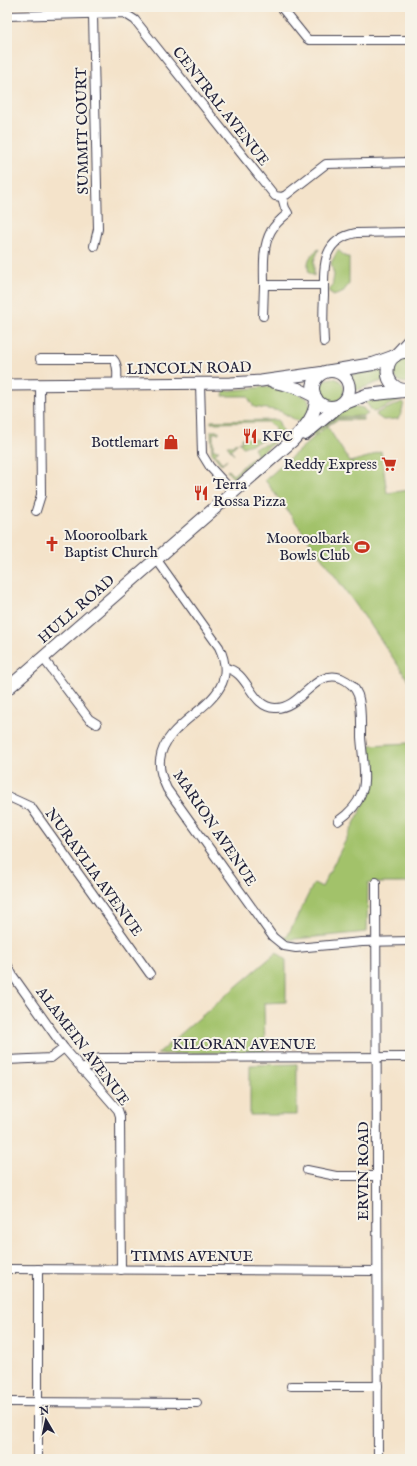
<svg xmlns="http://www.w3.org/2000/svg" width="417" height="1466" viewBox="0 0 417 1466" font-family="'IM FELL English',serif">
  <rect width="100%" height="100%" fill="#f7f3e8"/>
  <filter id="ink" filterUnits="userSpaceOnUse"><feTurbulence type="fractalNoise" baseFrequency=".025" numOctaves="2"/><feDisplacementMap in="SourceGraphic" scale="8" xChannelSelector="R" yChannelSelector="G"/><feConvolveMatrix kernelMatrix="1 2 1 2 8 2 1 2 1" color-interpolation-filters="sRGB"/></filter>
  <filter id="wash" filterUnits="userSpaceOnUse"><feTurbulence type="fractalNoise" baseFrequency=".012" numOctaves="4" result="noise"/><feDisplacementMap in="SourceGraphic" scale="16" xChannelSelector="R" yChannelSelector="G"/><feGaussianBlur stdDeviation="0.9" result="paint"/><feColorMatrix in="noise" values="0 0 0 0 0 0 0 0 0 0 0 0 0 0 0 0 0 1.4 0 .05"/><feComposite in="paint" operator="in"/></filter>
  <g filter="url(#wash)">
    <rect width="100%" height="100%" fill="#f4e3ca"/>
    <!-- green -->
    <g fill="#a2c26b" stroke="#627253">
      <path d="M 319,249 L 314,261 L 314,276 L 309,273 C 306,262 309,255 319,249 Z"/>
      <polygon points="338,250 346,257 349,257 349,284 342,293 333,296 333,294 329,292 330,289 332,287 334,275 331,263"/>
      <path d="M 405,358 L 410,360 L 410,382 C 392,387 386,362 405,358 Z"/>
      <polygon points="382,369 384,380 355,391 354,382 349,375"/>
      <circle cx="332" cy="390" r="12"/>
      <path d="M 264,387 C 282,387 293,390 308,399 L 311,407 L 301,423 L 280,411 L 254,407 L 247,396 L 223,396 L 224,391 Z"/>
      <polygon points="394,397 403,398 377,411 373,412 365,401"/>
      <polygon points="402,402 404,403 401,414 398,419 383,420 376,415 377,413"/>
      <polygon points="353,406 363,408 368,414 364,416 336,417 313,436 311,434 345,408"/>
      <polygon points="336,418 363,418 363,420 337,420 327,426 350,462 368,457 381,451 387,493 410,490 410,683 372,627 265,480"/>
      <path d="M 278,420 L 283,434 L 233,478 L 227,471 L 228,470 L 233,475 L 257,454 L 254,448 C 263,444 277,445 275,431 C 275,426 271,424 267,422 L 211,423 L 211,421 Z"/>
      <polygon points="211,431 219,431 219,433 213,433 213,450 219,450 215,454 222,463 227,459 222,465 212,453"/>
      <polygon points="242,438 264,440 243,447 239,442 230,450 234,455 227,446 234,446 234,443 242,442"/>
      <polygon points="410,743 410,883 368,883 367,932 285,940 284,937 287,937 314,883 322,887 370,792 370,772 372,770 370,745"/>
      <polygon points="277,952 286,960 286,1002 264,1003 265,1052 157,1054"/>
      <polygon points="297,1064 297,1115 250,1115 250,1065"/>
    </g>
  </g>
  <g filter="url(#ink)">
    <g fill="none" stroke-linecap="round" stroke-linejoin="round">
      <!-- street casing -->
      <g stroke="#423f50" stroke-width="10">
        <g id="street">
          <polyline points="281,7 306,38 309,40 410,40"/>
          <polyline points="93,15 98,229 94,246"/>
          <polyline points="7,16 124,13 135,20 275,196 282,197 286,195 326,164 410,162"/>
          <path d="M 282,197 L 285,208 L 288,213 C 282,218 275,224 271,231 C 262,247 264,268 264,285 L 324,285"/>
          <polyline points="263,316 264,285"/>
          <path d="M 324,342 C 323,326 323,311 324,295 C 324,267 321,240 356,233 L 410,232"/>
          <path d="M 40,359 L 113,359 C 119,365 117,376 117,384"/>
          <polyline points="200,384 202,454 210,467 233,492"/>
          <polyline points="36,511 41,495 40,385"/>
          <path d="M 157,560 L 219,647 C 247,705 165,713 160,760 C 159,771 163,780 167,789 L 273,937 L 284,946 L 296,948 L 362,942 L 410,941"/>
          <polyline points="43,658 89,719 97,724"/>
          <path d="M 225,668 C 249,671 250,707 275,708 C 301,709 315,668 341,678 C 348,681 355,687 358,695 C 362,707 361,723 361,737 C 362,752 365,767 364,782 C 364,786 363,790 361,794 C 357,806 348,814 338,821"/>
          <polyline points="7,796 31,807 150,974"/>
          <polyline points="376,882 378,1459"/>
          <polyline points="7,964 13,976 64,1048 118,1110 120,1116 121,1270"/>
          <polyline points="7,1060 51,1058 64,1048"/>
          <polyline points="82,1070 100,1058 410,1057"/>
          <polyline points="307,1170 336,1176 377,1176"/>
          <polyline points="7,1269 377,1271"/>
          <polyline points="291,1386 378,1386"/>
          <polyline points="7,1402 197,1403"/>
          <polyline points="38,1459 38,1269"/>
        </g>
      </g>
      <!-- secondary casing -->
      <g stroke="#423f50" stroke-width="13">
        <g id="secondary">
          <polyline points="273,382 297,388 315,397"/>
          <polyline points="7,385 231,383 261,381 325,372"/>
        </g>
      </g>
      <!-- primary casing -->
      <g stroke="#423f50" stroke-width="14">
        <g id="primary">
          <path d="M 410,352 C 380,349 380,393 410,390"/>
          <polyline points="396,355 410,340"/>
          <polyline points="331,371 373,364 395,356"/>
          <circle cx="331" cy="389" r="18"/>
          <polyline points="343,404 366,395 404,391"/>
          <polyline points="305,434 340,405"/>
          <path d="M 7,689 L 292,441 C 304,428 316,417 316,398"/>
        </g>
      </g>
      <!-- street -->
      <use href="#street" stroke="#fff" stroke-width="8"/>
      <!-- secondary -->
      <use href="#secondary" stroke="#fff" stroke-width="11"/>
      <!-- primary -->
      <use href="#primary" stroke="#fff" stroke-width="12"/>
    </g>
  </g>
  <!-- icons -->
  <defs>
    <g id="restaurant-bare" transform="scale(1.2)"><path d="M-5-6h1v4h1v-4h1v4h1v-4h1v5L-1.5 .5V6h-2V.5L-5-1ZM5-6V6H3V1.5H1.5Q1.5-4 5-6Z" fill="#c8321e" stroke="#f7f3e8" stroke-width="2.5" paint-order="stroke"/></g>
    <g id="shop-bare" transform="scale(1.2)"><path d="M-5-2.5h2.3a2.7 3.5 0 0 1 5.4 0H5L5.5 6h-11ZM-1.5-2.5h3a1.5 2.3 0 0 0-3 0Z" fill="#c8321e" stroke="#f7f3e8" stroke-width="2.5" paint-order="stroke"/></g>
    <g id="supermarket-bare" transform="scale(1.2)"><path d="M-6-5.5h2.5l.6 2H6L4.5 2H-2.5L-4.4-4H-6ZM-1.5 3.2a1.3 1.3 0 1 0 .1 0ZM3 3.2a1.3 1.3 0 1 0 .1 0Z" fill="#c8321e" stroke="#f7f3e8" stroke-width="2.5" paint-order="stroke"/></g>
    <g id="church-bare" transform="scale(1.2)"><path d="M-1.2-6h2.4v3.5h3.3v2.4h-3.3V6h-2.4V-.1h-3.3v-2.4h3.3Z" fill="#c8321e" stroke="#f7f3e8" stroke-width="2.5" paint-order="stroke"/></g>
    <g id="stadium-bare" transform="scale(1.2)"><path d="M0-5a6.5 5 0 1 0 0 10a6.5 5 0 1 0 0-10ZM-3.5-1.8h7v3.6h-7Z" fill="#c8321e" stroke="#f7f3e8" stroke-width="2.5" paint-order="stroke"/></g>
  </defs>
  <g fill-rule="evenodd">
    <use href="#restaurant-bare" x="250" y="436"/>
    <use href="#shop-bare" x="171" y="442"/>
    <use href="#supermarket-bare" x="389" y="464"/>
    <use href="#restaurant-bare" x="201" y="493"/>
    <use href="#church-bare" x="52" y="544"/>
    <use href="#stadium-bare" x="362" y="547"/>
  </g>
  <g text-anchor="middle" stroke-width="4" stroke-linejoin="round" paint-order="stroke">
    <!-- street labels -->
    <g font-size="15" fill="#22223b" stroke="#f7f3e8">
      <text transform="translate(221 106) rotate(52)" y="5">CENTRAL AVENUE</text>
      <text transform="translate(82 131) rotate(-91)" y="5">SUMMIT COURT</text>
      <text transform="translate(189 368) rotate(-1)" y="5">LINCOLN ROAD</text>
      <text transform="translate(76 609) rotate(-41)" y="5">HULL ROAD</text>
      <text transform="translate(215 828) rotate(56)" y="5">MARION AVENUE</text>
      <text transform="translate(94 872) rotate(54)" y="5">NURAYLIA AVENUE</text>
      <text x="244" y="1049">KILORAN AVENUE</text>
      <text transform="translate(83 1046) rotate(53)" y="5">ALAMEIN AVENUE</text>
      <text transform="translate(363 1171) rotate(-90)" y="5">ERVIN ROAD</text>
      <text x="192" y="1261">TIMMS AVENUE</text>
    </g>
    <!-- poi labels -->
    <g font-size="15" fill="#22223b" stroke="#f7f3e8" text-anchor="start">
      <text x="262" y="441">KFC</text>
      <text x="159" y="447" text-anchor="end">Bottlemart</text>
      <text x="377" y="469" text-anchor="end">Reddy Express</text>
      <text x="213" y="489">Terra<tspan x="213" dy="17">Rossa Pizza</tspan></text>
      <text x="64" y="540">Mooroolbark<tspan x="64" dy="17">Baptist Church</tspan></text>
      <text x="350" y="543" text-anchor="end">Mooroolbark<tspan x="350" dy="17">Bowls Club</tspan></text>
    </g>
  </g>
  <!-- margin -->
  <rect width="417" height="1466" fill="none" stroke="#f7f3e8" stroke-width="24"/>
  <!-- north arrow -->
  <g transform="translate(46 1420) rotate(351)" stroke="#f7f3e8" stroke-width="3" paint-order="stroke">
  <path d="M0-3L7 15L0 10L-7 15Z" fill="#22223b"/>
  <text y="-6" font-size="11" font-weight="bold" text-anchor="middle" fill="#22223b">N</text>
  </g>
</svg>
